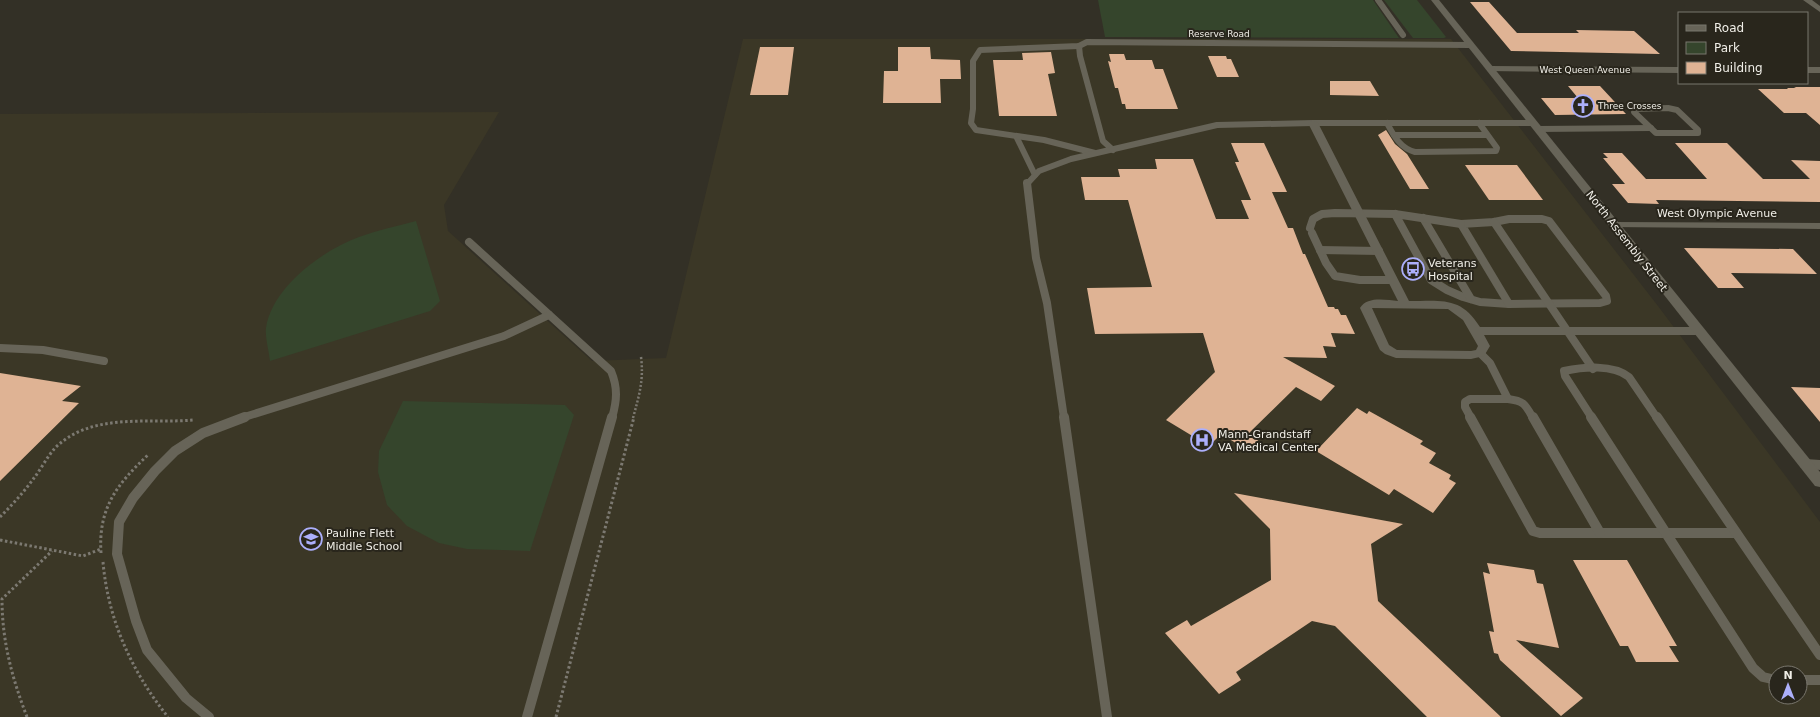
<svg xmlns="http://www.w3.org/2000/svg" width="1820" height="717" viewBox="0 0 1820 717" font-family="'DejaVu Sans',sans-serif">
  <rect width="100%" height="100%" fill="#333026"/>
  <!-- built -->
  <path fill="#3b3726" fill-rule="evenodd" d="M 743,39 L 1451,39 L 1658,306 L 1820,522 L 1820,717 L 0,717 L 0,114 L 499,112 L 444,205 L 448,231 L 592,361 L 666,358 ZM 1776,673 L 1800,673 L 1800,697 L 1776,697 Z"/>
  <!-- green -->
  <g fill="#35452c">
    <polygon points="1098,0 1373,0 1399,38 1105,37"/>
    <polygon points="1384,0 1417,0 1446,37 1444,38 1413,38"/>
    <path d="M 416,221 L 440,301 L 430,311 L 270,361 C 269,351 265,338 266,328 C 272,287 323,250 359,237 C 378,230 397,226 416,221 Z"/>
    <polygon points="403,401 565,405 574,415 530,551 467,549 439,543 407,526 387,505 378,472 379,451"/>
  </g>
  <!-- building -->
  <g fill="#dfb394">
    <polygon points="1470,2 1489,2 1517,33 1579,33 1576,30 1634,31 1660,54 1511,51"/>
    <polygon points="760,47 794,47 788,95 750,95"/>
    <polygon points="898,47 930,47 931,59 960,60 961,79 940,79 941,103 883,103 884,71 898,71"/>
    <polygon points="1051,52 1055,73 1048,74 1057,116 999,116 993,60 1023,60 1022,53"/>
    <polygon points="1109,54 1124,54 1126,60 1152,60 1155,69 1163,69 1178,109 1126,109 1125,104 1122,104 1118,88 1115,88 1108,61 1111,62"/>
    <polygon points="1208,56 1226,56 1227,59 1231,59 1239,77 1217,77"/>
    <polygon points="1330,81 1370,81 1379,96 1330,95"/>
    <polygon points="1568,86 1600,86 1626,114 1555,115 1541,98 1578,98"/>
    <polygon points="1794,87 1820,87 1820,125 1806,113 1784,113 1758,89 1788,89 1787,88 1796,88"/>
    <polygon points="1386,130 1395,144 1407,154 1429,189 1410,189 1378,135"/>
    <polygon points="1231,143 1264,143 1287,192 1272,192 1288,228 1293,228 1303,254 1305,254 1328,307 1334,307 1335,309 1338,309 1341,315 1346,315 1355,334 1331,333 1336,347 1323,346 1327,358 1283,357 1335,386 1321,401 1296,387 1249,433 1259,439 1249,451 1221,434 1209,446 1166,420 1215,372 1203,333 1095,334 1087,288 1152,287 1128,200 1085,200 1081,177 1120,177 1118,169 1157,169 1155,159 1193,159 1216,219 1249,219 1241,200 1251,200 1235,162 1239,162"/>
    <polygon points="1675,143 1727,143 1763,179 1810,179 1791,160 1820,161 1820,202 1656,200 1659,204 1628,203 1612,184 1625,184 1603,158 1608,158 1603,153 1622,153 1646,179 1707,179"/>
    <polygon points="1465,165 1517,165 1543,200 1489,200"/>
    <polygon points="1684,248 1793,249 1817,274 1731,273 1744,288 1718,288"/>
    <polygon points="0,373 81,386 62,401 79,403 0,481"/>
    <polygon points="1791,387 1820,388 1820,422"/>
    <polygon points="1357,408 1367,414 1369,411 1423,441 1420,444 1436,453 1429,463 1451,475 1449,479 1456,483 1433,513 1394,489 1389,495 1316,451"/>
    <polygon points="1234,493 1403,524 1371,544 1378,601 1501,717 1427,717 1335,626 1312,621 1236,672 1241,680 1219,694 1165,633 1187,620 1191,626 1271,580 1270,529"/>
    <polygon points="1573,560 1627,560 1677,646 1669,646 1679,662 1636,662 1628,646 1620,646"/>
    <polygon points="1487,563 1534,570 1537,583 1543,584 1559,648 1516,640 1583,698 1561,716 1500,660 1498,654 1494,653 1489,631 1494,632 1483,572 1490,574"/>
  </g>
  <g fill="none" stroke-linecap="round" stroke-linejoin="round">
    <!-- path-far1 -->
    <path stroke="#7c7971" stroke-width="2.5" stroke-dasharray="2 2" stroke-linecap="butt" d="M 633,418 C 639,396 644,380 641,357"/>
    <!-- path -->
    <g stroke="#7c7971" stroke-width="3" stroke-dasharray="2.5 2.5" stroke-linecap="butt">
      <path d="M 0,517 C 12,505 24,492 34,478 C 41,469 47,457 55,448 C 91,412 148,424 194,420"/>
      <polyline points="0,540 83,556 101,549"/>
      <path d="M 101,553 C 98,508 117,484 149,454"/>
      <path d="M 103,562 C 108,620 132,672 168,717"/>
      <path d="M 27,717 C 12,678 2,641 2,599 L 52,551"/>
      <polyline points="556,717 634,417"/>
    </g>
    <!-- lane-far2 -->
    <g stroke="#676458" stroke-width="6">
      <polyline points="1378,0 1403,35"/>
      <polyline points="1079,46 1080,56 1103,141 1113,150"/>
      <polygon points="1668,108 1677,110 1698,130 1698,133 1656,133 1634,112 1635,109"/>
      <path d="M 1387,123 C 1394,136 1400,148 1415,152 L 1496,151 L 1497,148 L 1479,123"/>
      <polyline points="1538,129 1651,128"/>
      <polyline points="1394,135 1487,135"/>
      <polyline points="1016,136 1035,175"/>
      <polyline points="1095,153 1044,140 976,130 971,123 973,109 973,61 980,50 1079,46 1087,42 1470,45"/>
      <polyline points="1027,184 1039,171 1071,159 1217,125 1313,123 1532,123"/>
    </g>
    <!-- lane-far1 -->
    <g stroke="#676458" stroke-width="8">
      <polyline points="1027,183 1036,258 1047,303 1064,418"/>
      <polyline points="1395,214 1431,280 1447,290 1463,297 1480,302 1509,304"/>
      <polyline points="1423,218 1471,299"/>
      <polygon points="1509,219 1542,219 1549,221 1606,296 1607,301 1600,303 1509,304 1461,224 1494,222"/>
      <polyline points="1494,222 1593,369"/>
      <polyline points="1310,228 1313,219 1322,214 1335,213 1395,214 1461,224"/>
      <polyline points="1312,233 1326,263 1335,276 1360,280 1393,280"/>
      <path d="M 469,242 L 611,371 C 618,388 617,400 612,418"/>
      <polyline points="1320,250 1379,251"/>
      <polyline points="0,348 43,350 104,361"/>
      <path d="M 1508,399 C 1524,401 1525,404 1533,418"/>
      <polyline points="241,418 504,336 549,315"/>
      <polyline points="1471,418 1465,407 1465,402 1470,399 1508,399 1490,363 1480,353"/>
      <path d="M 1592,418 L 1565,376 L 1564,371 C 1583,367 1613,364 1629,377 L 1657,418"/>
    </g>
    <!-- lane -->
    <g stroke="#676458" stroke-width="10">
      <polyline points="1064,417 1107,717"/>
      <polyline points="1470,417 1533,531 1540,533 1736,533"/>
      <polyline points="1533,417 1600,533"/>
      <polyline points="1591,417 1753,668 1763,677 1776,680"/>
      <polyline points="1657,417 1820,655"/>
      <polyline points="1800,680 1820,680"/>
      <polyline points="209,717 186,698 147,650 136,621 117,554 119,522 133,498 155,471 175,451 203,433 245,417"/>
      <polyline points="527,717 612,417"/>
    </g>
    <!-- street -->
    <g fill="#676458" fill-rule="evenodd">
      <polygon points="1803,0 1812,0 1820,6 1820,12"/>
      <polygon points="1490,66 1679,67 1679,73 1487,71 1487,67"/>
      <rect x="1807" y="67" width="13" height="6"/>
      <path d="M 1313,120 L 1318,123 L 1409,301 C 1441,301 1461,296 1480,327 L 1698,327 L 1702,328 L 1704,331 L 1702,334 L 1698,335 L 1484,335 L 1490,346 L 1484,356 L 1471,359 L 1396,358 L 1385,354 L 1380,350 L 1360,308 C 1367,296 1386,300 1398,301 L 1308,123 ZM 1372,308 L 1448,309 L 1463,320 L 1478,346 L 1476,350 L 1471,351 L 1397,350 L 1389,345 Z"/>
      <polygon points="1614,222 1820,223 1820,229 1610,227 1609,225 1610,223"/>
      <polygon points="1806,459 1820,460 1820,470 1801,468 1799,464 1801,460"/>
    </g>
    <!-- secondary -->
    <polygon fill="#676458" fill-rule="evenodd" points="1431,0 1439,0 1820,472 1820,487 1815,486"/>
  </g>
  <!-- icons -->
  <defs>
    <g id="church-ring" transform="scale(1.15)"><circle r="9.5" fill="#29261c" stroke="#acaffb" stroke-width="1.5"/><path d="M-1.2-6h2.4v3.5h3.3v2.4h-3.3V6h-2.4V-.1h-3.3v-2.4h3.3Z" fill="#acaffb"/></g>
    <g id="bus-ring" transform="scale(1.15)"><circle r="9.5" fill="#29261c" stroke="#acaffb" stroke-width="1.5"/><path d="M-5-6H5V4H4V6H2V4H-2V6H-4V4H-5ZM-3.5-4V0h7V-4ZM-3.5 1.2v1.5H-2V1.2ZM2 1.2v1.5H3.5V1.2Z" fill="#acaffb"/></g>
    <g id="hospital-ring" transform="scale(1.15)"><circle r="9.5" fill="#29261c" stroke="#acaffb" stroke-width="1.5"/><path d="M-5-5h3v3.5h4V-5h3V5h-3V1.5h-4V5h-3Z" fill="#acaffb"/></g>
    <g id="school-ring" transform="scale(1.15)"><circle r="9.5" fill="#29261c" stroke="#acaffb" stroke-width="1.5"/><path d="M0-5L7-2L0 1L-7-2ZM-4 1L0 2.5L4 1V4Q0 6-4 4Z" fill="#acaffb"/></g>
  </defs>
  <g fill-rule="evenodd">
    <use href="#church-ring" x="1583" y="106"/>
    <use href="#bus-ring" x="1413" y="269"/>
    <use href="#hospital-ring" x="1202" y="440"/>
    <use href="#school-ring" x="311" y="539"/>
  </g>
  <g text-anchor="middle" stroke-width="4" stroke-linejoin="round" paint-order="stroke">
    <!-- far-street labels -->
    <g font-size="9" fill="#f0eee7" stroke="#29261c">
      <text x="1219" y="37">Reserve Road</text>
      <text x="1585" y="73">West Queen Avenue</text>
    </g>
    <!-- far-poi labels -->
    <g font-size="9" fill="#f0eee7" stroke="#29261c" text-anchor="start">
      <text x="1598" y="109">Three Crosses</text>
    </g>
    <!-- street labels -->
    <g font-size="11" fill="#f0eee7" stroke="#29261c">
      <text x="1717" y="217">West Olympic Avenue</text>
      <text transform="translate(1627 241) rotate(52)" y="4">North Assembly Street</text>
    </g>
    <!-- poi labels -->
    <g font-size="11" fill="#f0eee7" stroke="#29261c" text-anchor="start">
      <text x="1428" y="267">Veterans<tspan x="1428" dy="13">Hospital</tspan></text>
      <text x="1218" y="438">Mann-Grandstaff<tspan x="1218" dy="13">VA Medical Center</tspan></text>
      <text x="326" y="537">Pauline Flett<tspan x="326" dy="13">Middle School</tspan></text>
    </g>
  </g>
  <!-- legend -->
  <rect x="1678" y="12" width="130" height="72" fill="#29261c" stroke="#79766d"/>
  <rect x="1686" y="25" width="20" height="6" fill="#676458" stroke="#79766d"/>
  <text x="1714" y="32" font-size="12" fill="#f0eee7">Road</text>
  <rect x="1686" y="42" width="20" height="12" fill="#35452c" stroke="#79766d"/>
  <text x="1714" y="52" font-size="12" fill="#f0eee7">Park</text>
  <rect x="1686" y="62" width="20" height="12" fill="#dfb394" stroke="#79766d"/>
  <text x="1714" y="72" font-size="12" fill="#f0eee7">Building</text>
  <!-- north arrow -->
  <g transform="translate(1788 685)"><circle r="19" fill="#29261c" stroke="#79766d"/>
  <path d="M0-3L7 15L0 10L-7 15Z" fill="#acaffb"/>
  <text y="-6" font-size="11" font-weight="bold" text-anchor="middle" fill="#f0eee7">N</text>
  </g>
</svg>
